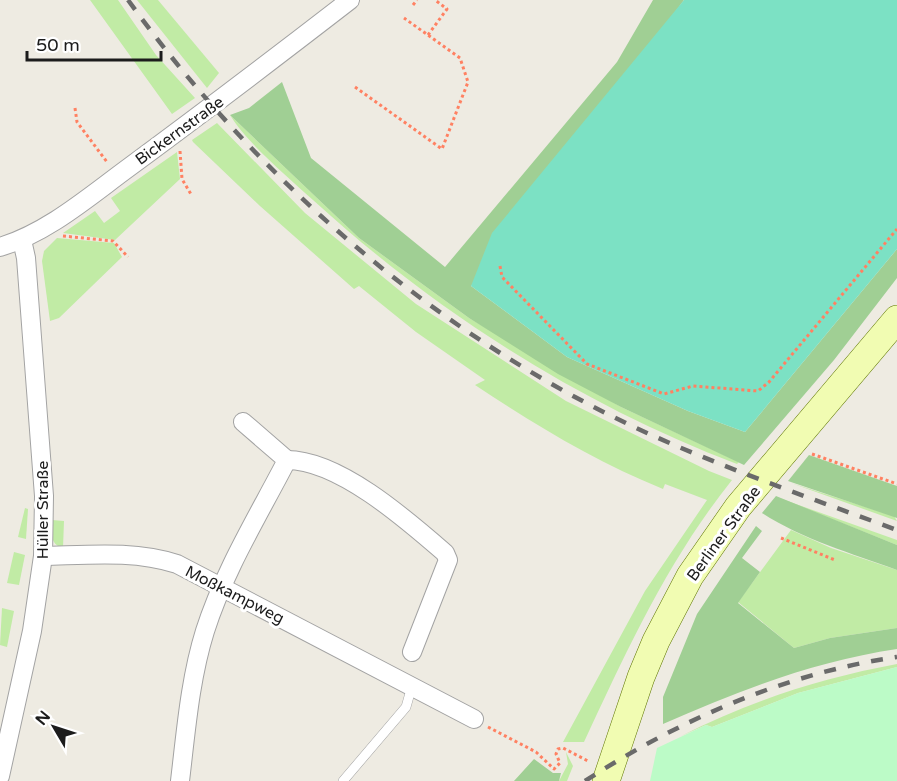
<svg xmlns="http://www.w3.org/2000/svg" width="897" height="781" viewBox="0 0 897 781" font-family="'Varela Round',sans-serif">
  <rect width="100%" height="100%" fill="#eeebe2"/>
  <!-- grass -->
  <g fill="#c1eba5">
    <polygon points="90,0 118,0 156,55 195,98 172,114"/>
    <polygon points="137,0 158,0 219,73 207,88"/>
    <path d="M 230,115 L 359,238 L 469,318 L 621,407 L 739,462 L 737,464 C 580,404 437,313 313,200 C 288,177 247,143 230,115 Z"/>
    <path d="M 217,123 L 305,213 L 416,304 L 566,401 L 709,471 L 732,480 C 668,560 627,650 584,742 L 563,742 L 645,591 L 707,500 L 665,484 L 663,489 C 596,462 535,425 475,385 L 485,380 L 416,332 L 359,286 L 354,289 L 260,206 L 193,142 L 192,140 Z"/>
    <polygon points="177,152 180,179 115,240 63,233 95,211 104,223 120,211 111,198"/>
    <polygon points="57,238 114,243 122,257 59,318 50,321 42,261 44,251"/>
    <polygon points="791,483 894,516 897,521"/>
    <polygon points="779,498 897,540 897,545"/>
    <polygon points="25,508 28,509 26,539 18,537"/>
    <path d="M 52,520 L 64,521 L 63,548 C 49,544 52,533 52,520 Z"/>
    <polygon points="791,530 831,548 897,570 897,628 830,638 794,648 738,602"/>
    <polygon points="14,552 25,555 19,585 7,583"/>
    <polygon points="2,608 14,611 7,647 0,645"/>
    <path d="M 897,664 L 897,667 L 798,693 L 712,727 L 706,725 L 681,736 C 750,701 821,678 897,664 Z"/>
    <polygon points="566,752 573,766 567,781 559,781 568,764"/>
  </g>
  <!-- forest -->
  <g fill="#a0cf94">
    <polygon points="653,0 684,0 471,286 567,357 688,411 745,432 897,249 897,278 834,360 744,465 621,407 558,374 469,318 359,238 230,115 249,108 282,82 311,158 445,267 617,62"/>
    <polygon points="809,455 897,486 897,518 788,481"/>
    <path d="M 776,496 L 897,545 L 897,570 C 851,553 804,540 762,513 Z"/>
    <path d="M 756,526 L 762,531 L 742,558 L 760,572 L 738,603 L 794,648 L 830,638 L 897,628 L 897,649 C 815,661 738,691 663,724 L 663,697 L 697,614 Z"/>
    <polygon points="534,759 553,773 561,773 559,781 514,781"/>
  </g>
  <!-- park -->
  <polygon fill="#bcfbc7" points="897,667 897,781 650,781 657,748 706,725 712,727 798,693"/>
  <!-- pitch -->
  <polygon fill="#7ce1c4" points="684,0 897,0 897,249 745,432 688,411 567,357 471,286 492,233"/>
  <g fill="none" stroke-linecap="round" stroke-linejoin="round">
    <!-- lane casing -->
    <g stroke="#a3a3a3" stroke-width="10">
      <polyline id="lane" points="343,781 406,707 412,686"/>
    </g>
    <!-- street casing -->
    <g stroke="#a3a3a3" stroke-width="20">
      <g id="street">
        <path d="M 0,247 C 46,233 85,200 124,171 C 200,115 275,58 350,0"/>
        <path d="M 287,460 C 339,460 407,520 445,553 L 448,560 L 412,652"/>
        <path d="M 43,556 C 88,555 134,550 177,564 L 474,719"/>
        <polyline points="0,776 32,631 43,556 44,496 26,258 22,240"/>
        <path d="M 180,781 C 186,731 190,679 205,631 C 224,571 258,516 287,460 L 243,422"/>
      </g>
    </g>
    <!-- secondary casing -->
    <g stroke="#5e7601" stroke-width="28">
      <polyline id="secondary" points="606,781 641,677 656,641 690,576 738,507 897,319"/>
    </g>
    <!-- path -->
    <g stroke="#ff8162" stroke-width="3" stroke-dasharray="3 3" stroke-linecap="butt">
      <polyline points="413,5 417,0"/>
      <polyline points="428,35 447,9 435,0"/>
      <polyline points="355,87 442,149 468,82 460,58 404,18"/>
      <polyline points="75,108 77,122 107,162"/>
      <polyline points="180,151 182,179 192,196"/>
      <polyline points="63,236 113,241 128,257"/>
      <polyline points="500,266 502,277 587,364 664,394 693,386 758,391 769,382 897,229"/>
      <polyline points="812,454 897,484"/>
      <polyline points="781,538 835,560"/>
      <polyline points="488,727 536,752 554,769 560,763 556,754 558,749 563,748 588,761"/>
    </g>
    <!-- lane -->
    <use href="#lane" stroke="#fff" stroke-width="9"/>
    <!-- street -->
    <use href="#street" stroke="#fff" stroke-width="18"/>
    <!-- secondary -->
    <use href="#secondary" stroke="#f1fcb2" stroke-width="27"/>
    <!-- rail -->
    <g stroke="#6a6a6a" stroke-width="4.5" stroke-dasharray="12 12" stroke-linecap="butt">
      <path d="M 128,0 C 261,184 440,338 647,433 C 729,470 813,499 897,530"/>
      <path d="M 585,781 C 679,720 786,673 897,657"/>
    </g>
  </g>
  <g text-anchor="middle" stroke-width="6" stroke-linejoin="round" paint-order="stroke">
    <!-- street labels -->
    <g font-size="16" fill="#1c1c1c" stroke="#fff">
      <text transform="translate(179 130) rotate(-36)" y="6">Bickernstraße</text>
      <text transform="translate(42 510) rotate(-90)" y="6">Hüller Straße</text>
      <text transform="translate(723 533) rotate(-54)" y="6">Berliner Straße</text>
      <text transform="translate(235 594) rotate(27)" y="6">Moßkampweg</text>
    </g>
  </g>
  <!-- north arrow -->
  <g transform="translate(54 727) rotate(309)" stroke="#ffffff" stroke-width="4.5" paint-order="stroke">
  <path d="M0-4.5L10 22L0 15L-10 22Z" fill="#1c1c1c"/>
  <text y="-9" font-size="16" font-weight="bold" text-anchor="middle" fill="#1c1c1c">N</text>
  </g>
  <!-- scale -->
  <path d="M27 51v9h134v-9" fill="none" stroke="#1c1c1c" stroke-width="3"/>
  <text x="36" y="51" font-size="18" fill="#1c1c1c" stroke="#ffffff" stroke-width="4.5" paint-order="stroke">50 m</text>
</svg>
